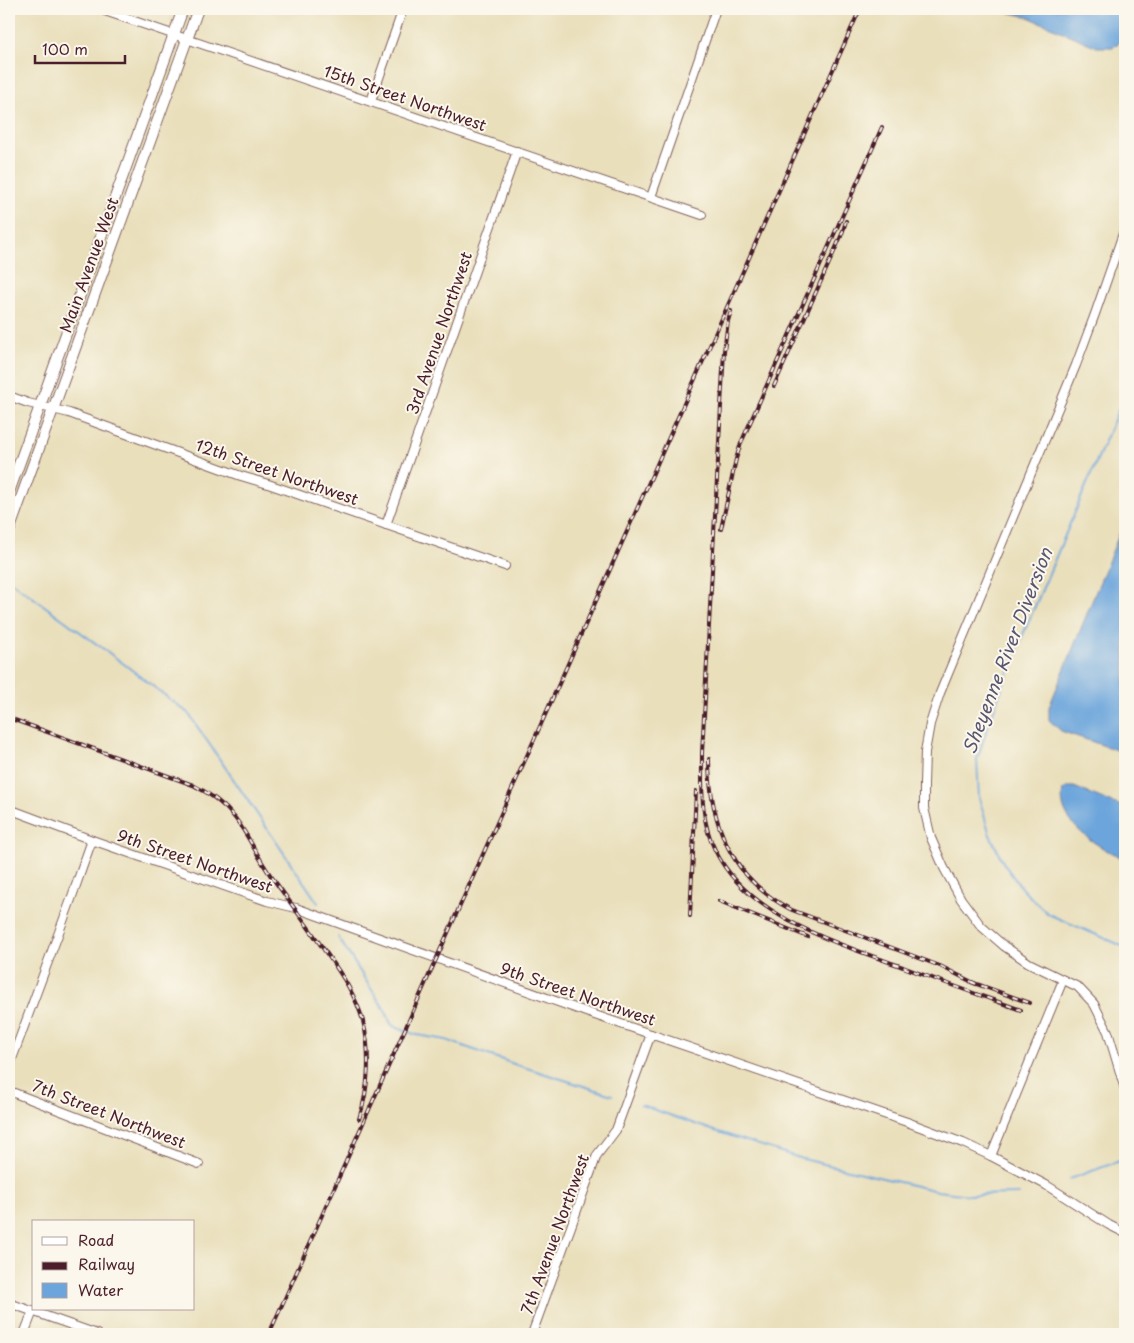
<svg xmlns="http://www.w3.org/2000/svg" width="1134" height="1343" viewBox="0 0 1134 1343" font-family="'Playpen Sans',sans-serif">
  <rect width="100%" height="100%" fill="#fbf7ec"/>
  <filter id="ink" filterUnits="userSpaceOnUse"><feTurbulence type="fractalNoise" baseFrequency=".02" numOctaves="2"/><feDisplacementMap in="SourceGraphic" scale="10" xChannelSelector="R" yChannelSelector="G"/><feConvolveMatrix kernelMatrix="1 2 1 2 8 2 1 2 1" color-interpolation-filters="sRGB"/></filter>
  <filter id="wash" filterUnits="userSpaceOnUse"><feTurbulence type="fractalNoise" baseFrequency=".0096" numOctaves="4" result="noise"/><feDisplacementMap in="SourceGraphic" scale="20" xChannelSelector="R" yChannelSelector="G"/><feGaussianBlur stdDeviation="1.12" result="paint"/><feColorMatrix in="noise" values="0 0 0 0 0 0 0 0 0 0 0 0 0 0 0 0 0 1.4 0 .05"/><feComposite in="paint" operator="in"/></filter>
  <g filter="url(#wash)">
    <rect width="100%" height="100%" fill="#e9dfbb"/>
    <!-- water -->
    <g fill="#6ca5db" stroke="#5b6283">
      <polygon points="994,9 1125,9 1125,36 1114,47 1097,47 1028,17"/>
      <polygon points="1125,520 1125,753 1061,731 1049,720 1049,707"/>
      <path d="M 1068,787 L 1074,787 L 1113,803 L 1125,807 L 1125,859 C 1100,849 1055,822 1063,790 Z"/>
    </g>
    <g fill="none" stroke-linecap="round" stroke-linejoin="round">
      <!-- stream -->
      <g stroke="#6ca5db" stroke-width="2">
        <polyline points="1125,394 1022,637 997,701 977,759 979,798 990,835 1004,864 1022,889 1048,914 1125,947"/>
        <polyline points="9,580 120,661 188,713 318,903"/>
        <polyline points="338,937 386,1012 391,1024 395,1027 417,1035 446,1040 514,1064 612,1095"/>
        <polyline points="641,1105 709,1129 803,1159 937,1191 969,1195 1019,1194"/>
        <polyline points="1070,1179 1125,1159"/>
      </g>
    </g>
  </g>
  <g filter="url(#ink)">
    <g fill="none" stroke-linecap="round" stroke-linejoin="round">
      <!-- minor casing -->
      <g stroke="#82625d" stroke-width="10">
        <g id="minor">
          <polyline points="99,9 702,215"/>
          <polyline points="371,101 403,9"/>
          <polyline points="651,197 716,9"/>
          <polyline points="1125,228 1095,314 1076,365 940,693 930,724 925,752 924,784 924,808 931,838 944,868 961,899 981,926 1004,946 1029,963 1078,987 1094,1004 1108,1032 1125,1089"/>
          <polyline points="9,396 28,403 69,413 241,476 268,484 505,566"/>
          <polyline points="386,525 517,151"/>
          <polyline points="9,809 92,840 267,901 296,908 586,1012 907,1122 963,1143 991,1156 1046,1185 1109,1225 1125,1233"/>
          <polyline points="9,1067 69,905 92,840"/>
          <polyline points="9,1091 199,1164"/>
          <polyline points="991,1156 1063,980"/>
          <polyline points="9,1303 97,1334"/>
          <polyline points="24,1334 33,1311"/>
          <polyline points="532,1334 597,1155 616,1130 651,1034"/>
        </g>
      </g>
      <!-- major casing -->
      <g stroke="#82625d" stroke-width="12">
        <g id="major">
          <polyline points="9,492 183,9"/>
          <polyline points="9,531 198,9"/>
        </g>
      </g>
      <!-- minor -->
      <use href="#minor" stroke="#fff" stroke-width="8"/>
      <!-- major -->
      <use href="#major" stroke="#fff" stroke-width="10"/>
      <!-- rail casing -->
      <g stroke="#4a1f2b" stroke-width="4">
        <g id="rail">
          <path d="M 731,311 L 728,321 L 724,351 L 702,753 C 702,786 700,820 715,850 C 747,917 839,944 903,967 C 942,982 982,996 1021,1010"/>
          <polyline points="774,386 842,234 846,221"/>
          <polyline points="721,529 736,459 741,443 882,127"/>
          <path d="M 9,718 L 193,785 C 209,793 224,804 235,818 C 249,836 258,858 271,876 C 290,902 309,928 327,954 C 342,975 356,996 363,1021 C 371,1052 369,1089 359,1119"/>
          <path d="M 709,759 C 709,823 732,880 792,910 L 940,966 L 976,984"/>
          <polyline points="719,901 808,937"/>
          <polyline points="690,916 696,791"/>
          <polyline points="971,982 1030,1003"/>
          <polyline points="269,1334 860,9"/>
        </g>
      </g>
      <!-- rail -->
      <use href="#rail" stroke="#fbf7ec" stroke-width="2" stroke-dasharray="5.5" stroke-linecap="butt"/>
    </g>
  </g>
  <g text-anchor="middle" stroke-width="4" stroke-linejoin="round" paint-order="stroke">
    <!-- street labels -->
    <g font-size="16" fill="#4a1f2b" stroke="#fbf7ec">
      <text transform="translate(405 98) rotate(19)" y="6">15th Street Northwest</text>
      <text transform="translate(89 265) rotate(-70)" y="6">Main Avenue West</text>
      <text transform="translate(439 333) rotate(-71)" y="6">3rd Avenue Northwest</text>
      <text transform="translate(277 472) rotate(19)" y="6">12th Street Northwest</text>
      <text transform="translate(195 861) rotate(19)" y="6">9th Street Northwest</text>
      <text transform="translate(578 994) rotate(19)" y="6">9th Street Northwest</text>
      <text transform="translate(109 1114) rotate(21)" y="6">7th Street Northwest</text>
      <text transform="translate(555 1234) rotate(-70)" y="6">7th Avenue Northwest</text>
    </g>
    <!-- water labels -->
    <g font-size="18" font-style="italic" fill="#585571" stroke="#fbf7ec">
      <text transform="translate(1008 651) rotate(-69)" y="6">Sheyenne River Diversion</text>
    </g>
  </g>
  <!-- margin -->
  <rect width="1134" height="1343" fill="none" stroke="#fbf7ec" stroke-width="30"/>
  <!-- legend -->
  <rect x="32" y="1220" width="162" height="90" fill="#fbf7ec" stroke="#b4a19f"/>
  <rect x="42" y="1237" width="25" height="8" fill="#ffffff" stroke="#b4a19f"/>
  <text x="78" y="1246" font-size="15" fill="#4a1f2b">Road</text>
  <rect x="42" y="1262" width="25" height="8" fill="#4a1f2b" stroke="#b4a19f"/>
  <text x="78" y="1270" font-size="15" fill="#4a1f2b">Railway</text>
  <rect x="42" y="1283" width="25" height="15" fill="#6ca5db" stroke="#b4a19f"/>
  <text x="78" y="1296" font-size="15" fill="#4a1f2b">Water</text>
  <!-- scale -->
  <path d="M35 55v8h90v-8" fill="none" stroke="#4a1f2b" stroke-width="2.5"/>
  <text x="42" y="55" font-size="15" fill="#4a1f2b" stroke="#fbf7ec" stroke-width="4" paint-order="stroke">100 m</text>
</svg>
